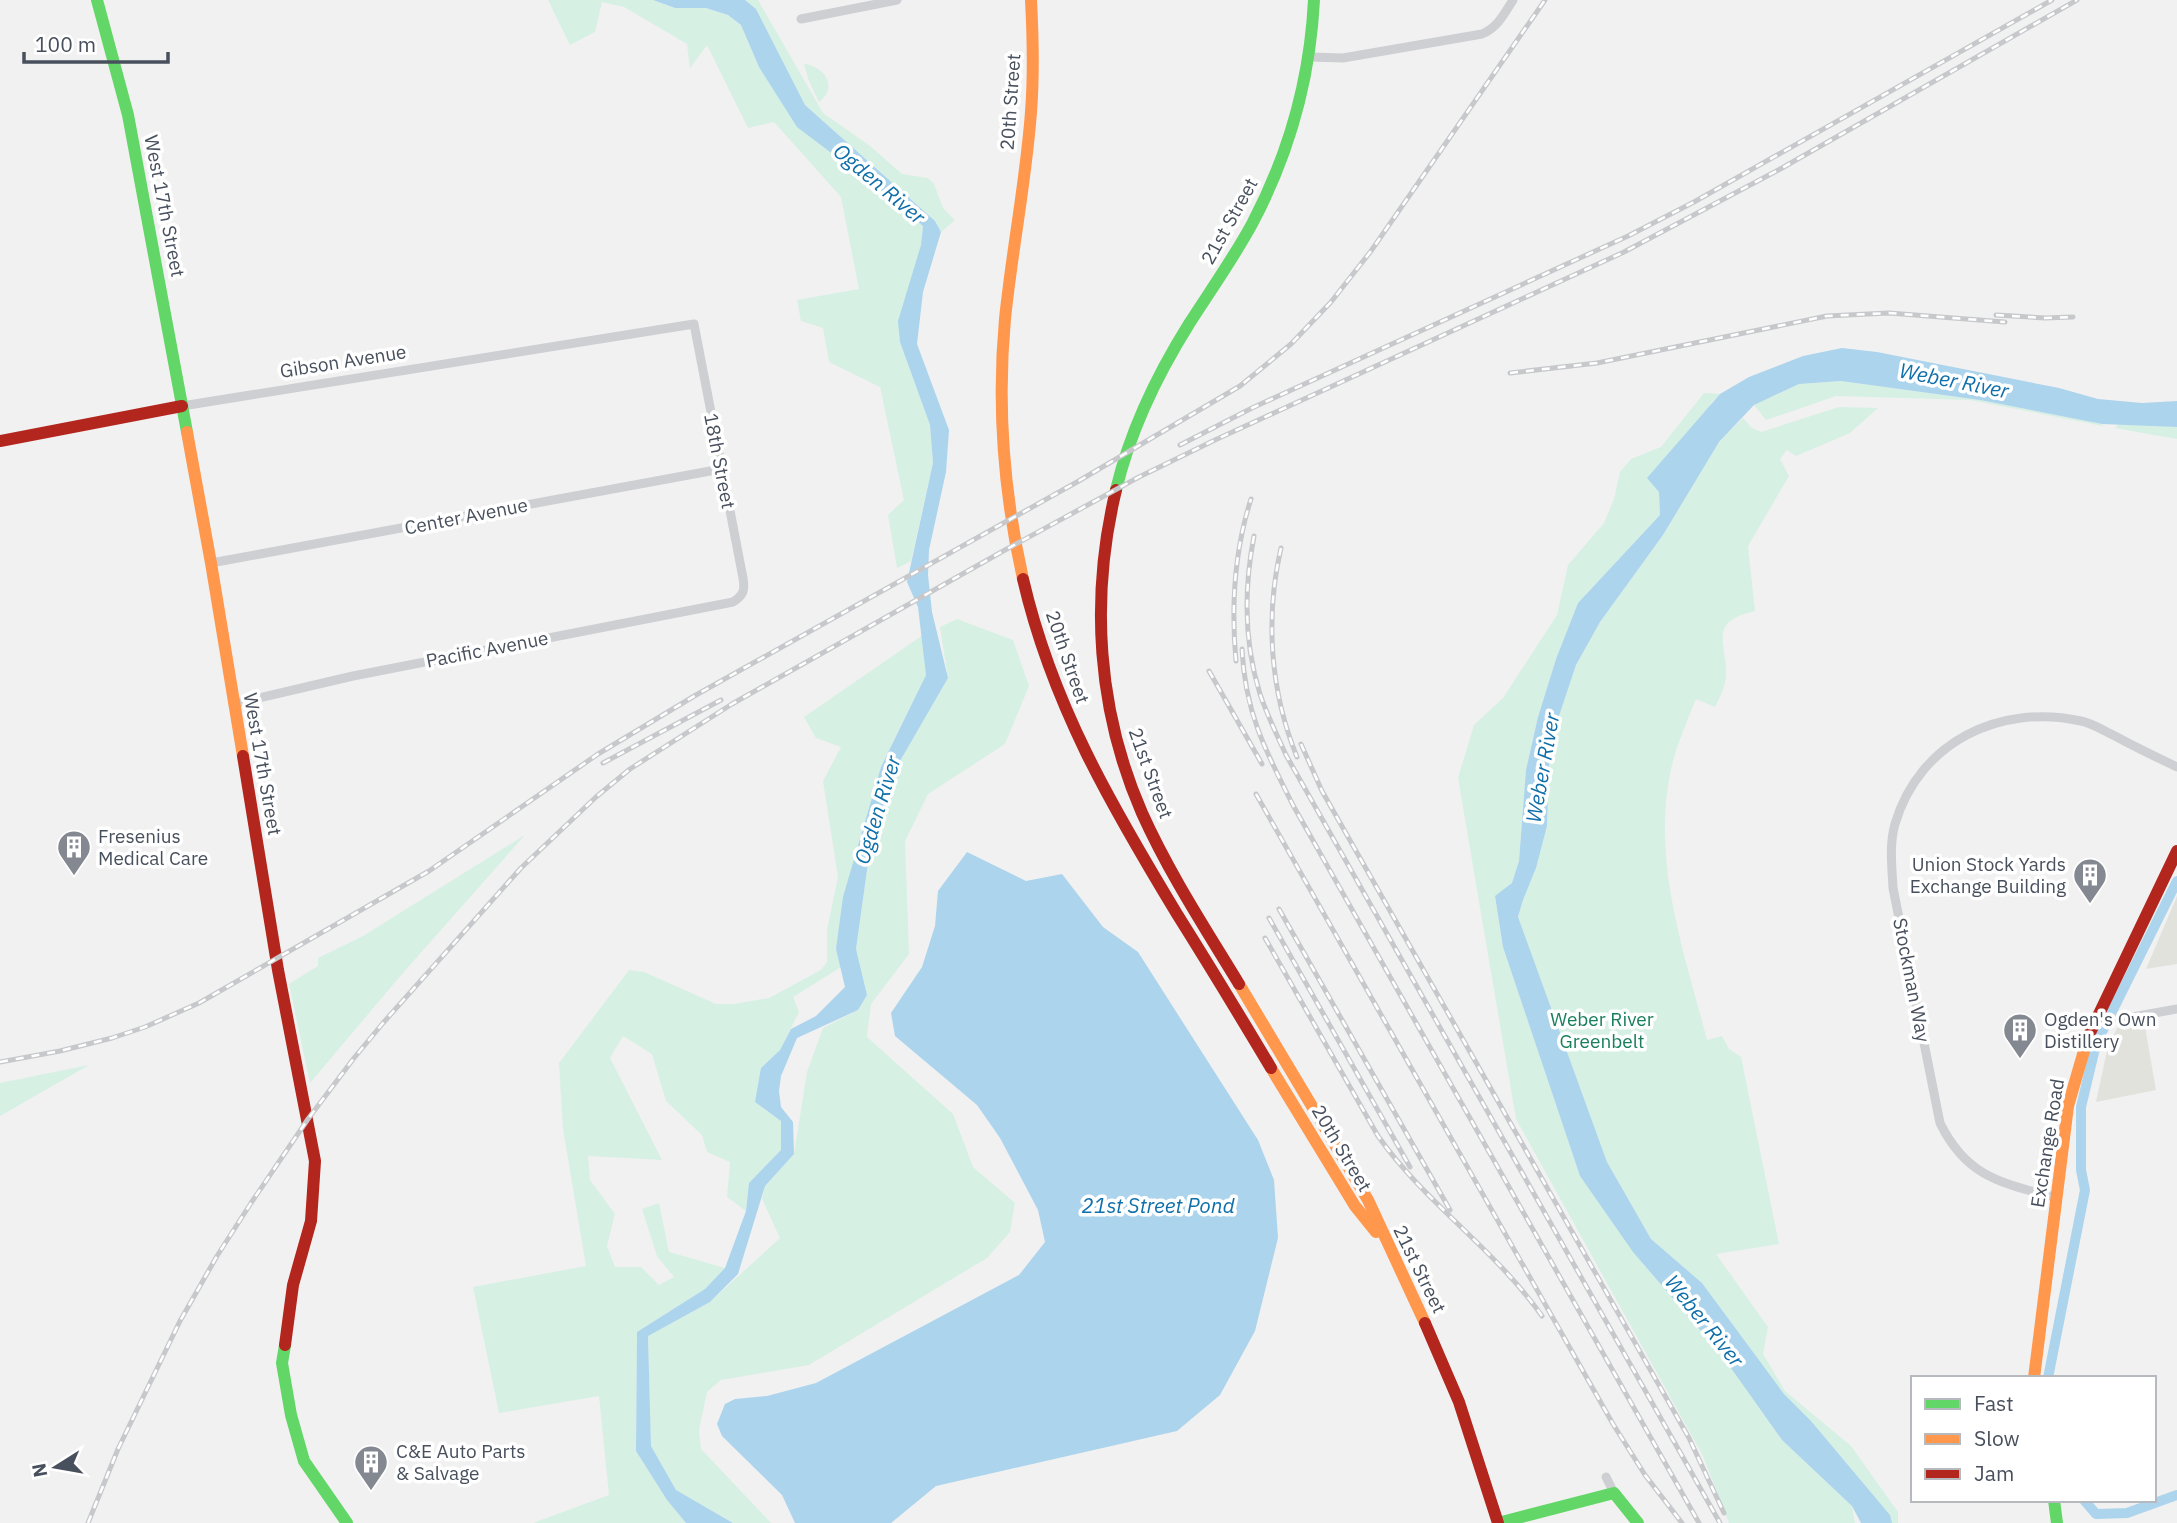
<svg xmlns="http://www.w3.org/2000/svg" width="2177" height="1523" viewBox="0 0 2177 1523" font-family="'IBM Plex Sans',sans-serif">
  <rect width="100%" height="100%" fill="#f1f1f1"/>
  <!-- commercial -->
  <g fill="#e2e2dd">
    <polygon points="2177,896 2177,964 2146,969"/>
    <polygon points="2144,1021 2156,1090 2096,1102 2108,1046 2119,1025"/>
  </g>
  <!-- green -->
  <g fill="#d6f0e4">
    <polygon points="548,0 653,0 674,8 706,8 728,15 741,25 759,67 879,189 923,226 921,245 900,342 930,425 933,463 911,561 897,568 888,515 904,500 880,387 829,362 823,328 801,321 797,300 859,289 841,197 774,122 748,128 707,45 690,68 687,44 624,7 602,2 595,32 570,45"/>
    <polygon points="745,0 758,0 823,113 870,146 902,174 928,178 934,184 943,208 955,220 941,232 935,221 805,105 756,9"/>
    <path d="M 804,64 C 824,66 839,87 819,102 L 809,81 Z"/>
    <polygon points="1841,381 1980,400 2102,424 2103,426 1970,400 1836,396 1766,420 1754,405 1799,384"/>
    <polygon points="1704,393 1720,394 1712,402 1659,492 1660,515 1578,603 1556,659 1538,717 1526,770 1519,861 1512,883 1495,897 1503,947 1580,1176 1721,1354 1782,1440 1852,1506 1855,1523 1729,1523 1703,1456 1516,1119 1458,778 1474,725 1503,698 1557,615 1568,565 1604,523 1614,499 1620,472 1631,459 1661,447"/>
    <path d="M 1839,407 L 1878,408 L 1850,433 L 1796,456 L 1787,450 L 1780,459 L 1789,476 L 1748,546 L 1755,611 C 1707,622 1727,642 1726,676 C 1725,687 1720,697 1715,707 L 1696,699 C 1687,721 1678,742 1672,765 C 1650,859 1684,951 1707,1040 L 1722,1036 L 1729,1049 L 1741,1057 L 1779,1244 L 1716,1254 L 1768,1327 L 1763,1354 L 1785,1391 L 1851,1446 L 1898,1512 L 1898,1523 L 1892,1523 L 1890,1515 L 1811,1421 L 1784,1394 L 1702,1283 L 1651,1239 L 1607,1162 L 1518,918 L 1523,900 L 1536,868 L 1547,826 L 1549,766 L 1554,731 L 1576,665 L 1600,622 L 1663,535 L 1719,442 L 1743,418 L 1752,428 L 1761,432 Z"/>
    <polygon points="2120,423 2177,427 2177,439 2115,428"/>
    <polygon points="957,619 1013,640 1029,686 1005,744 928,794 905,841 909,954 871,1004 867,1037 953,1114 973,1167 1015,1203 1010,1232 987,1258 809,1365 721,1380 707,1392 699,1430 701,1449 771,1523 733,1523 676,1490 651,1446 648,1335 710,1302 780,1238 762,1199 765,1186 794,1154 807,1072 823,1028 858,1010 867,995 856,949 868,863 896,768 948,678 940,627"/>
    <polygon points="923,635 926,675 881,767 836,949 841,967 793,997 799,1012 780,1050 761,1068 781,1121 781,1150 749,1183 746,1211 727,1197 730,1162 707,1152 702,1135 666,1101 652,1054 623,1036 610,1058 662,1160 588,1156 590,1180 615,1214 607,1246 615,1267 641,1267 659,1285 674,1277 657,1256 642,1209 659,1203 669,1252 725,1268 705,1289 637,1332 636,1451 667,1500 686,1523 533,1523 609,1495 599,1396 499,1413 473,1287 586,1266 563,1129 559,1063 629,970 644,972 716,1004 734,1004 769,998 821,970 827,962 827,930 838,877 823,781 841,747 816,738 804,717"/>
    <polygon points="525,835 402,974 310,1083 289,984 318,966 318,958 363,936"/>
    <polygon points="89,1065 0,1116 0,1083"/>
  </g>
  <!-- water -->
  <g fill="#acd4ed">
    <polygon points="653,0 745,0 756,9 805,105 935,221 941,232 923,292 917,344 949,430 946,472 929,550 928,575 932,612 948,678 896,768 868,863 856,949 867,995 858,1010 797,1038 781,1076 779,1091 781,1107 793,1122 794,1154 765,1186 738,1274 710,1302 648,1336 651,1446 676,1490 733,1523 686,1523 667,1500 636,1451 637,1332 705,1289 725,1268 746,1211 749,1183 781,1150 781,1121 755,1102 761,1068 780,1050 791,1029 816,1016 845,987 836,949 843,897 881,767 926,675 918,607 907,582 933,463 930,425 900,342 898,321 921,245 923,226 879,189 797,127 759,67 741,25 728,15 706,8 675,8"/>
    <polygon points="1842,348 1877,352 2059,388 2098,399 2142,403 2177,401 2177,427 2102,424 1980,400 1841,381 1799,384 1754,405 1719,442 1663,535 1600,622 1576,665 1554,731 1549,766 1547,826 1536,868 1523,900 1518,917 1607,1162 1651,1239 1702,1283 1784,1394 1811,1421 1890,1515 1892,1523 1861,1523 1852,1506 1782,1440 1721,1354 1633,1252 1580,1176 1503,947 1495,896 1512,883 1519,861 1526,770 1538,717 1556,659 1578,603 1660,515 1659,492 1647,478 1720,394 1749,377 1803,356"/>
    <polygon points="967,852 1026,881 1062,874 1103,927 1138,952 1258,1140 1274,1180 1278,1238 1255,1331 1220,1395 1177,1431 936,1486 891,1523 795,1523 782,1495 722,1436 717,1424 725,1404 735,1399 767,1396 816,1383 1019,1275 1045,1242 1038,1210 1000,1138 977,1105 895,1036 891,1013 922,967 935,926 938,891"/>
  </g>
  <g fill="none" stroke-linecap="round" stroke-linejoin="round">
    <!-- canal -->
    <g stroke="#acd4ed" stroke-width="10">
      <polyline points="2048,1378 2085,1190 2081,1170 2081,1107 2096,1044 2177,881"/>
      <polyline points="2084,1500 2096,1514 2127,1513 2177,1495"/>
    </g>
    <!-- street -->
    <g stroke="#cdcfd2" stroke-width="9">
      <polyline points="801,19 897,0"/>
      <path d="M 1310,57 L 1343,58 L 1482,34 C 1498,27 1504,14 1513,0"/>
      <path d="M 182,406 L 694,324 L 743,578 C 745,590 744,595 733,602 L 353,676 L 233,704"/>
      <polyline points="211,563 721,469"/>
      <polyline points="2099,1017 2121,1019 2177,1009"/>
      <path d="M 2057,1198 C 2002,1183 1967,1178 1940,1123 L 1893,888 C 1892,867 1889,845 1895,824 C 1919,742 2000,703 2081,721 C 2092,723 2104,731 2115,736 C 2135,747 2156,757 2177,767"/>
      <polyline points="1606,1477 1614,1493"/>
    </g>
    <!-- fast -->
    <g stroke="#63d668" stroke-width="12">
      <polyline points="97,0 128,115 187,432"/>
      <path d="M 1116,490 C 1130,431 1157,375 1189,324 C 1210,291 1233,259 1252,224 C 1289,154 1310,80 1314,0"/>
      <polyline points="285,1345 282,1363 291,1415 304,1461 347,1523"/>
      <polyline points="2054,1500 2057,1523"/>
      <polyline points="1498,1523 1614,1493 1638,1523"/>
    </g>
    <!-- slow -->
    <g stroke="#ff974d" stroke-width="12">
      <polyline points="187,432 211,563 243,756"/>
      <path d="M 1023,579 C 1004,494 997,405 1005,319 C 1012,250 1026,181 1031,112 C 1034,74 1033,38 1031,0"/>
      <polyline points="1239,984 1368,1200 1425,1323"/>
      <polyline points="1271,1068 1355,1206 1376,1232"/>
      <polyline points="2034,1378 2068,1106 2088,1037"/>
    </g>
    <!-- jam -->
    <g stroke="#b3261e" stroke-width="12">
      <polyline points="0,441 182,406"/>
      <path d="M 1116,490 C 1090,598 1097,710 1142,813 C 1169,873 1205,928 1239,984"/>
      <path d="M 1023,579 C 1052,704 1111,805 1177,914 C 1209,965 1240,1016 1271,1068"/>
      <polyline points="243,756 278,970 315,1161 311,1221 293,1285 285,1345"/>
      <polyline points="2088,1037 2177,851"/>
      <polyline points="1425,1323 1459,1402 1498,1523"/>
    </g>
    <!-- rail casing -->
    <g stroke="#c6c8cb" stroke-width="5">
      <g id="rail">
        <polyline points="1996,315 2045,318 2073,317"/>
        <polyline points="1510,373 1597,363 1827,316 1889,313 2005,322"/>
        <polyline points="1180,445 1252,408 1628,236 1694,202 2052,0"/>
        <path d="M 1254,536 C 1244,588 1244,643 1260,694 C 1267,715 1277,735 1286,755 L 1720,1523"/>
        <path d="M 1281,548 C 1265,617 1270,691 1297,757"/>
        <path d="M 1242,649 C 1245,713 1266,752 1294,807 L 1699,1523"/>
        <path d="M 1236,661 C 1231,606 1234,552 1251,499"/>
        <polyline points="1209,671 1262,764"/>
        <polyline points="1301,744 1322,791 1689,1438 1724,1513"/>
        <polyline points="603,763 721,700"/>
        <polyline points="1256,794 1613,1424 1645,1475 1682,1523"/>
        <polyline points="1279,909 1450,1210"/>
        <polyline points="1269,918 1410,1167"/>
        <path d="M 1265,938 L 1378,1136 C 1425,1203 1495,1249 1542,1316"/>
        <polyline points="0,1062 60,1051 112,1038 145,1027 199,1003 429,871 598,754 696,695 1077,482 1240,386 1291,344 1331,302 1371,251 1545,0"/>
        <polyline points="88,1523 118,1449 180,1321 217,1256 251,1203 308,1119 354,1058 383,1023 521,868 596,797 630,769 732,704 1005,550 1139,477 1215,440 1624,252 1782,168 2077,0"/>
      </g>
    </g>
    <!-- rail -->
    <use href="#rail" stroke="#fff" stroke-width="2.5" stroke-dasharray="8" stroke-linecap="butt"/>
  </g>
  <!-- icons -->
  <defs>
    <g id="building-pin" transform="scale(1.75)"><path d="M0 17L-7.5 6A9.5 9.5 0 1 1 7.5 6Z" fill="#838891" stroke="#fff"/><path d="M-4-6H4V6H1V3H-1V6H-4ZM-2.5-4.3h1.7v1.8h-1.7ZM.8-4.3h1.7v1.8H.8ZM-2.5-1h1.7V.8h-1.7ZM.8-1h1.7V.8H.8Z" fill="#fff"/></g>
  </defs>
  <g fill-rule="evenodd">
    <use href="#building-pin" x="74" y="847"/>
    <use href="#building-pin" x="2090" y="875"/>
    <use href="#building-pin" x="2020" y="1030"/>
    <use href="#building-pin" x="371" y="1462"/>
  </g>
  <g text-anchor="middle" stroke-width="7" stroke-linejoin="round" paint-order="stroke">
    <!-- street labels -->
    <g font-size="19" fill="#48505d" stroke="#fff">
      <text transform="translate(1010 102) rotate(-86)" y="7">20th Street</text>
      <text transform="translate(165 206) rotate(79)" y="7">West 17th Street</text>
      <text transform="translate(1229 221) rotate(-61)" y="7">21st Street</text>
      <text transform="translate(343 361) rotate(-9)" y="7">Gibson Avenue</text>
      <text transform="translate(720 461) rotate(79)" y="7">18th Street</text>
      <text transform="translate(466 516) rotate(-11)" y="7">Center Avenue</text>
      <text transform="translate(487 649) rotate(-11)" y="7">Pacific Avenue</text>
      <text transform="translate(1068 657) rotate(71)" y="7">20th Street</text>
      <text transform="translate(263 764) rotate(80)" y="7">West 17th Street</text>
      <text transform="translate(1151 773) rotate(70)" y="7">21st Street</text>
      <text transform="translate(1912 980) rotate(79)" y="7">Stockman Way</text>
      <text transform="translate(2047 1143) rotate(-81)" y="7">Exchange Road</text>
      <text transform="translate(1342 1148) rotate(59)" y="7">20th Street</text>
      <text transform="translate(1420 1269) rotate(64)" y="7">21st Street</text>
    </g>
    <!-- poi labels -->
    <g font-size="19" fill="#48505d" stroke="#fff" text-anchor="start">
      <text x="98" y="843">Fresenius<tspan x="98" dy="22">Medical Care</tspan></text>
      <text x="2066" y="871" text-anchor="end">Union Stock Yards<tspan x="2066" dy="22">Exchange Building</tspan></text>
      <text x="2044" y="1026">Ogden's Own<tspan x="2044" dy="22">Distillery</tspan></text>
      <text x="396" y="1458">C&amp;E Auto Parts<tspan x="396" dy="22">&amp; Salvage</tspan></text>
    </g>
    <!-- park labels -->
    <g font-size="19" fill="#197f5d" stroke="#fff">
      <text x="1602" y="1026">Weber River<tspan x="1602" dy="22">Greenbelt</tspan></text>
    </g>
    <!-- water labels -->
    <g font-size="21" font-style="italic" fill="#0f6faa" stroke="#fff">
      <text transform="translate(879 184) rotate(40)" y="7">Ogden River</text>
      <text transform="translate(1954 381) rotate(11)" y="7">Weber River</text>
      <text transform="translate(1543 768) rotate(-80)" y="7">Weber River</text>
      <text transform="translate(878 810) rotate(-73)" y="7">Ogden River</text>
      <text x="1158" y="1213">21st Street Pond</text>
      <text transform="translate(1704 1321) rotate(51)" y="7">Weber River</text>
    </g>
  </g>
  <!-- legend -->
  <rect x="1911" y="1376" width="245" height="126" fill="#ffffff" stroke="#b6b9be" stroke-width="2"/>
  <rect x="1925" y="1399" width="35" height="10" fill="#63d668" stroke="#b6b9be" stroke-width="2"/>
  <text x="1974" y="1411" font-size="21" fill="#48505d">Fast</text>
  <rect x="1925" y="1434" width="35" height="10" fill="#ff974d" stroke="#b6b9be" stroke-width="2"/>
  <text x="1974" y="1446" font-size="21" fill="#48505d">Slow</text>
  <rect x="1925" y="1469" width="35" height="10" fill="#b3261e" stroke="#b6b9be" stroke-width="2"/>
  <text x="1974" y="1481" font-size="21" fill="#48505d">Jam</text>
  <!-- north arrow -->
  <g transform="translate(56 1467) rotate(259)" stroke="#ffffff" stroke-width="5" paint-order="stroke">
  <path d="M0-5L12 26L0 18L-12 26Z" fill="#48505d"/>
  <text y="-10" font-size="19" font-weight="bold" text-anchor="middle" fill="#48505d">N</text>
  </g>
  <!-- scale -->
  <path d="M24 52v10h144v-10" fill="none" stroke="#48505d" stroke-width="3.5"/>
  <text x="35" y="52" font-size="21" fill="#48505d" stroke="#ffffff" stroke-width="5" paint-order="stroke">100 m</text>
</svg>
